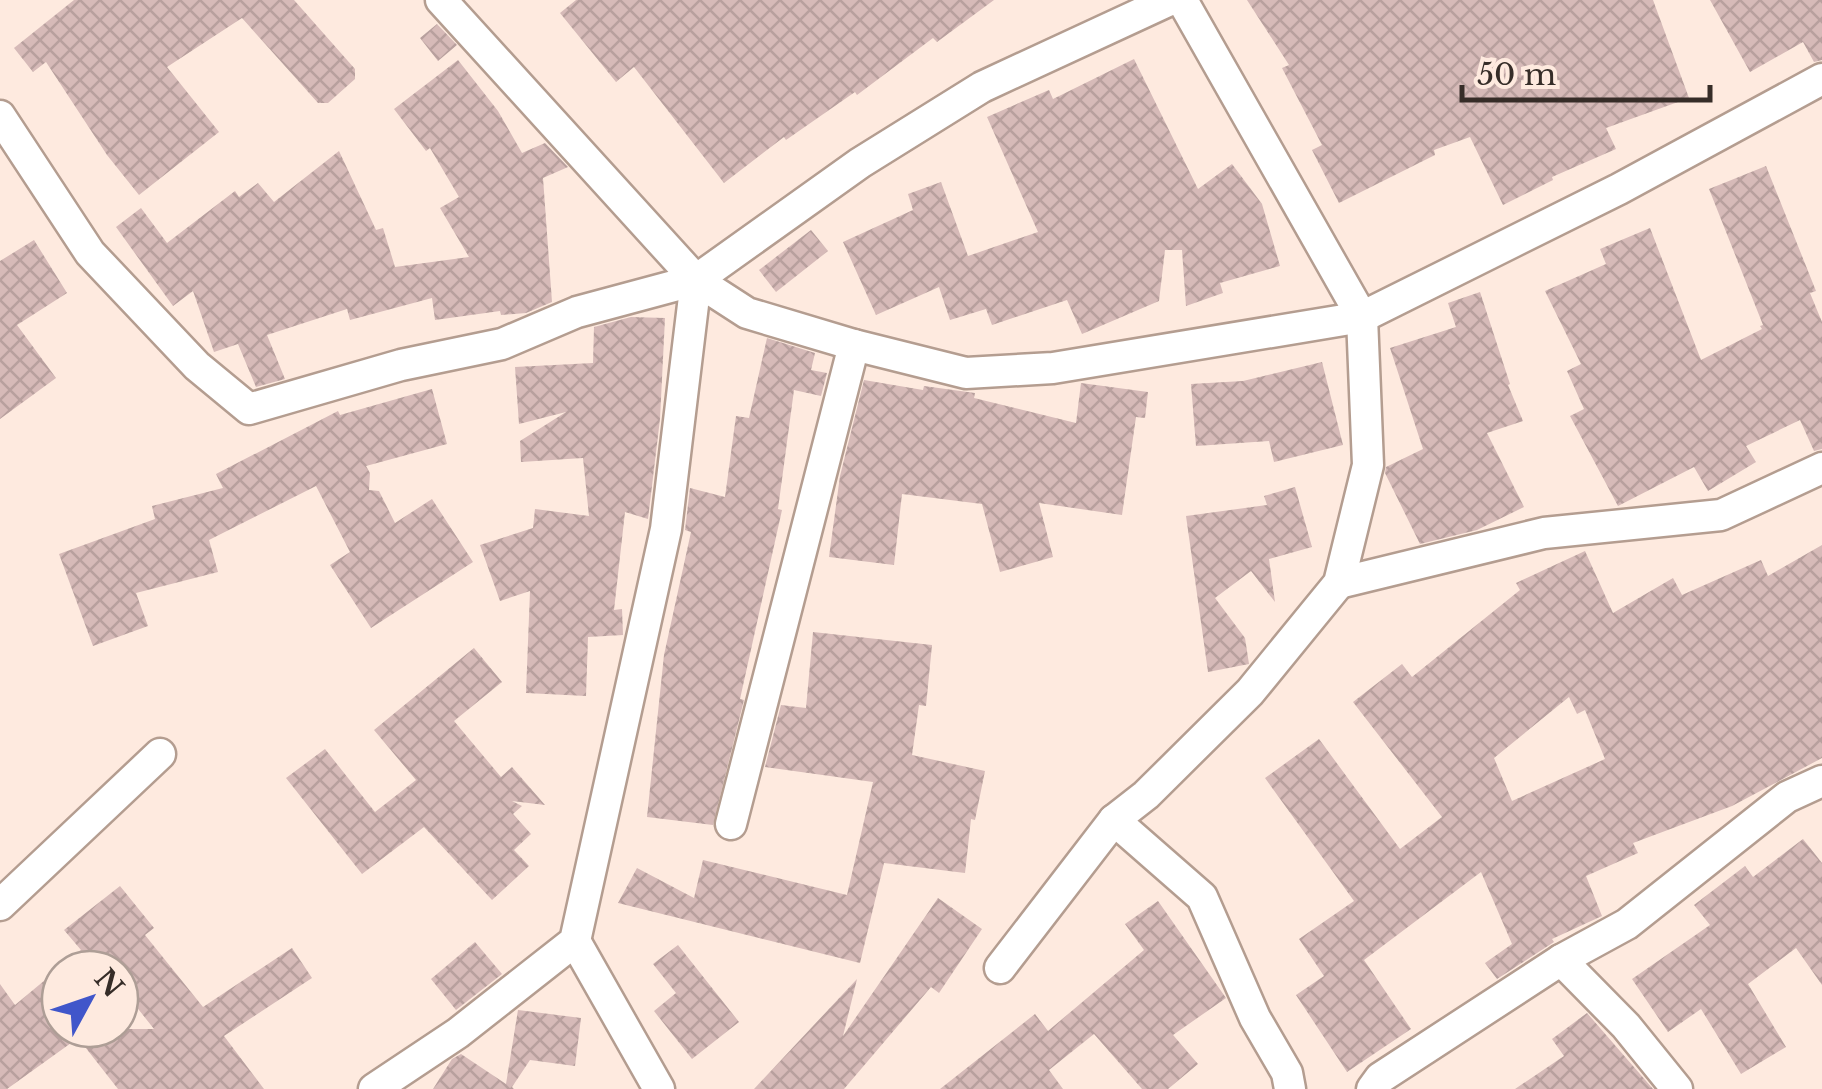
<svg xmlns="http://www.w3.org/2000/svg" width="1822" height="1089" viewBox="0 0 1822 1089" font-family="'Libre Baskerville',serif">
  <defs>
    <pattern id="building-cross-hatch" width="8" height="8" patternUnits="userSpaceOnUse" patternTransform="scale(2.5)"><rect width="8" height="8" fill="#d6bab8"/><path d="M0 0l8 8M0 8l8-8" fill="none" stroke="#b8a09e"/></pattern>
  </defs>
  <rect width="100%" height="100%" fill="#feeadf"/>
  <!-- building -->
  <g fill="url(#building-cross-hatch)" fill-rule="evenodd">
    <polygon points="74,0 294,0 355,69 355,79 328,103 318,103 242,18 167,67 219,132 139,195 107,155 46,62 33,72 14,48"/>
    <polygon points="576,0 994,0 937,42 933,38 857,95 855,92 786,140 784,137 724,183 634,67 616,82 560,13"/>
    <polygon points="1247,0 1653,0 1689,98 1606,128 1616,149 1552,177 1553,180 1503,205 1470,137 1434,150 1435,155 1339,203 1312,150 1322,145 1282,68 1289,65"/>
    <polygon points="1710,0 1822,0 1822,60 1814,62 1803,42 1750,72"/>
    <polygon points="437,24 457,45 438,61 420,38"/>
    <polygon points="1134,59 1198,189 1232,164 1262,204 1280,266 1220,283 1223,293 1186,306 1182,250 1165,250 1159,301 1082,334 1067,300 992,325 986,309 950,320 939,287 876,315 843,242 913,210 908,194 941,182 968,256 1038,232 987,117 1049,90 1053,99"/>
    <polygon points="458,60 498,111 522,153 545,143 568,167 543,178 552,302 526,313 501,315 500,311 435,320 432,298 350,320 347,309 267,335 285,379 256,387 238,344 214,352 193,291 173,306 116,227 141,208 167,243 235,191 239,197 258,183 274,202 339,151 376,230 383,228 395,267 469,257 440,208 459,197 430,148 426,151 394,109"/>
    <polygon points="1766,166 1816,291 1810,293 1822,322 1822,449 1814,451 1800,420 1746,446 1756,462 1708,491 1694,467 1618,506 1570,416 1584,409 1567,371 1581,364 1545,291 1606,264 1600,249 1650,228 1701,360 1762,329 1760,326 1763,325 1709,189"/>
    <polygon points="811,230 828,251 776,292 759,270"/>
    <polygon points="34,240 67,293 17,325 56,378 0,419 0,261"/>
    <polygon points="1480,292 1510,384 1508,385 1523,421 1487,433 1524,507 1477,530 1420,544 1385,473 1386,467 1423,449 1390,348 1456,327 1448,303"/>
    <polygon points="631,317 665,318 660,419 648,519 625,512 614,610 622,609 623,635 588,637 586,696 526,693 530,591 500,601 480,545 533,528 535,509 589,516 583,458 521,462 520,441 566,412 519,424 515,367 593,363 594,327"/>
    <polygon points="767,338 815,353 811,370 827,373 821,396 794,390 778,509 782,510 740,699 744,700 713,825 647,817 664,655 691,532 685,530 690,488 725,497 736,416 749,418"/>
    <polygon points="1322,362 1343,445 1274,462 1269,441 1196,446 1191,384 1243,381"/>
    <polygon points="864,380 923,390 924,386 975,393 974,398 1076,423 1081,383 1148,392 1145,418 1136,417 1122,515 1039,503 1053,557 1000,572 982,504 902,494 894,565 829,557 840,476"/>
    <polygon points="432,389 447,444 366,466 370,473 369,490 379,491 395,523 432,499 473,562 371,628 330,565 350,552 316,486 209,540 218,572 136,593 148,626 93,646 59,554 155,519 152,506 223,488 216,474 338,411 340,415"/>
    <polygon points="1295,487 1312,547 1269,559 1275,602 1251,571 1215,598 1245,638 1249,664 1208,672 1186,516 1267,505 1264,496"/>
    <path d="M 1822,545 L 1822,758 L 1732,806 L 1633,843 L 1638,853 L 1586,876 L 1602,916 L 1552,939 L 1554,942 L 1497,979 L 1485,963 L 1512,944 L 1481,872 L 1364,960 L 1411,1029 L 1347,1072 L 1296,995 L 1324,976 L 1299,939 L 1354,901 L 1265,778 L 1319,739 L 1400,849 L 1442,817 L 1353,702 L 1402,664 L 1412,677 L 1520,590 L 1516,583 L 1585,551 L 1613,613 L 1673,578 L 1682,595 L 1761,560 L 1768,576 ZM 1569,697 L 1577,714 L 1585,710 L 1605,759 L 1512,801 L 1494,758 Z"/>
    <polygon points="813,632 932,645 926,706 919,705 912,755 985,771 975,820 971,819 965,873 884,863 860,963 618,903 637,868 694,898 703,860 847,895 873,782 765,767 781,705 806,708"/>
    <polygon points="474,648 502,682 454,721 501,777 512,767 545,805 512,801 522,806 513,814 531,834 514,850 529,866 492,900 424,827 362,874 286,778 325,749 375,812 416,780 374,730"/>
    <polygon points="1803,839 1822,863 1822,985 1796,948 1748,984 1786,1047 1741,1074 1701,1009 1668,1032 1632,979 1710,925 1694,905 1745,866 1753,877"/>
    <path d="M 120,886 L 154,928 L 145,935 L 203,1007 L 292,948 L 312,978 L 224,1036 L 264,1089 L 118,1089 L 78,1038 L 7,1089 L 0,1089 L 0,984 L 15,1005 L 81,950 L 64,930 ZM 60,969 L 120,969 L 120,986 L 154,1029 L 60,1029 Z"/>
    <polygon points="938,898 982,929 939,993 931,987 844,1089 754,1089 857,979 843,1036"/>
    <polygon points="1158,901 1226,998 1173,1035 1198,1064 1168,1089 1142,1089 1094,1034 1049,1070 1063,1089 940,1089 1035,1014 1048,1031 1144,950 1125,924"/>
    <polygon points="475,942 502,974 456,1010 431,979"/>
    <polygon points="678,945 739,1022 692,1059 654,1011 676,993 653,964"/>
    <polygon points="518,1010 581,1018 575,1066 530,1060 512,1087 514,1089 433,1089 452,1059 461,1054 506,1084"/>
    <polygon points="1587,1013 1653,1089 1515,1089 1564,1056 1552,1039"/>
  </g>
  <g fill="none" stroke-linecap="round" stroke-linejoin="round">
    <!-- street casing -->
    <g stroke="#b49d90" stroke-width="35">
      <g id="street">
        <polyline points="0,116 90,253 197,366 249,409 401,365 502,344 577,312 696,280 860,163 982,87 1170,0"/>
        <polyline points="696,280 747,313 854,345 966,373 1053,368 1362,317 1619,189 1822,79"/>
        <polyline points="1339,583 1544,533 1721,515 1822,468"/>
        <polyline points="1114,820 1202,897 1255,1018 1287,1073 1290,1089"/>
        <polyline points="731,824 854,345"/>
        <polyline points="0,905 160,754"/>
        <polyline points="575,941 659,1089"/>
        <polyline points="1561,960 1626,1026 1677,1089"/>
        <polyline points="1000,968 1114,820 1146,795 1250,692 1339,583 1368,465 1362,317 1182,0"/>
        <polyline points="374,1089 458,1033 575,941 666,529 696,280 441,0"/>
        <polyline points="1372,1089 1380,1078 1561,960 1627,924 1787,797 1822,781"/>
      </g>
    </g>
    <!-- street -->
    <use href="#street" stroke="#fff" stroke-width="30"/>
  </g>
  <!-- north arrow -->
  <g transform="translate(90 999) rotate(50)"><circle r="48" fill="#feeadf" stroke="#ae9e96" stroke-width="2.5"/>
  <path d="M0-8L18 38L0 25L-18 38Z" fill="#4056ca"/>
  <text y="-15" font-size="28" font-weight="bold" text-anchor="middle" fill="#362d28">N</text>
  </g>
  <!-- scale -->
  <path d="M1462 85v15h248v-15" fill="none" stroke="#362d28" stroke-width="5"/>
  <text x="1477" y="85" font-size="30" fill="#362d28" stroke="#feeadf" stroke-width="8" paint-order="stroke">50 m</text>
</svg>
